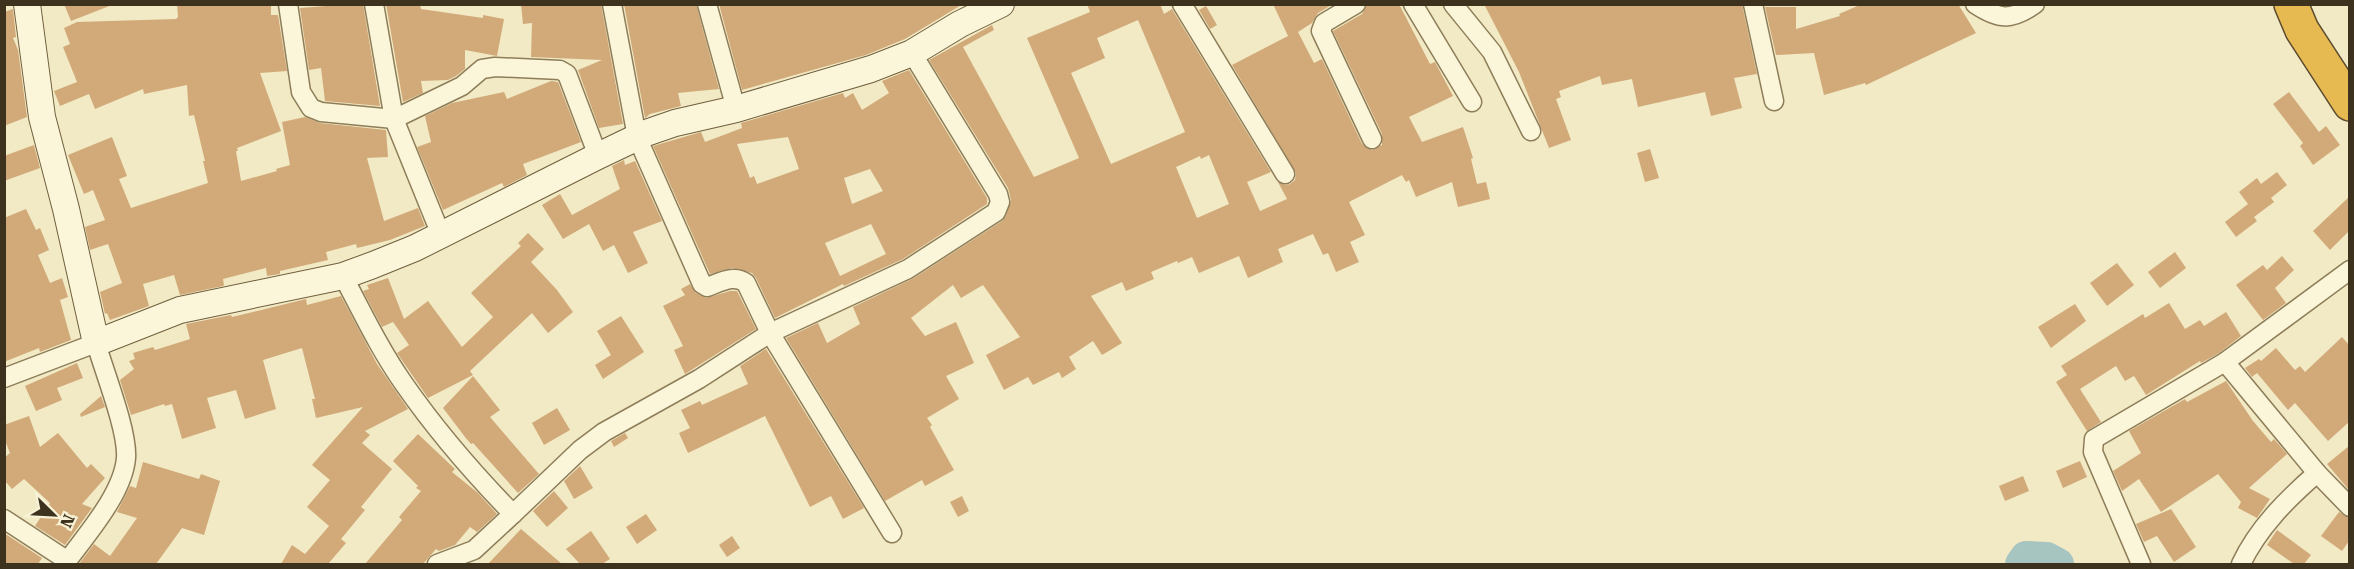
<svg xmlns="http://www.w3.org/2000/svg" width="2354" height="569" viewBox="0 0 2354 569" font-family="'Roboto Serif',serif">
  <rect width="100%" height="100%" fill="#f1eac5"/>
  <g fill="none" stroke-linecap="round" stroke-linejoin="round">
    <!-- river -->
    <polyline stroke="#a7c5c0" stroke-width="32" points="2021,564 2026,557 2047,558 2058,564"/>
  </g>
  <!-- building -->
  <g fill="#d2aa79" fill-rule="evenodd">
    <polygon points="64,4 111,4 112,5 71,21"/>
    <polygon points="177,4 271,4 271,15 278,15 287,71 260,73 281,131 237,148 238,151 236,151 241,181 277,171 276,169 290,165 282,122 305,117 320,123 386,130 388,157 367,158 384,221 418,208 425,226 390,240 357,248 356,244 326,252 328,260 280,271 280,274 267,276 266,268 223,279 224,285 223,286 180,295 174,275 143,284 149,306 110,320 107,313 105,314 100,292 122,283 108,244 90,250 85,227 105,220 93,190 84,194 68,155 112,137 127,176 119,179 131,208 208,183 203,161 205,161 194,115 189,116 187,85 144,94 143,89 95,109 89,94 60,106 54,91 77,82 63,47 70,44 64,28 77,22 176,19 178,17"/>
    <polygon points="352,4 363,4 380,106 325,101 321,68 309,70 300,8"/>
    <polygon points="386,4 420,4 421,9 483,18 483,15 504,19 497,56 465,50 465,69 456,76 448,80 421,81 423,93 403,102"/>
    <polygon points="521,4 601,4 623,124 599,128 578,70 602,60 531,57 532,23 523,24"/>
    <polygon points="624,4 696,4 719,89 678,93 681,106 650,114 645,118"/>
    <polygon points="719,4 963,4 905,39 866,55 742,90"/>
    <path d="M 1087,4 L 1160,4 L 1164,14 L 1172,9 L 1271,172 L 1247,182 L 1260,211 L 1287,199 L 1278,182 L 1285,185 L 1290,184 L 1295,180 L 1296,173 L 1232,65 L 1288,36 L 1273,4 L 1333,4 L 1318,13 L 1312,23 L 1298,32 L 1314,63 L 1322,59 L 1362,144 L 1372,150 L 1382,145 L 1382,134 L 1333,31 L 1362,14 L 1367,4 L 1399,4 L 1430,64 L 1435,62 L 1453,96 L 1409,117 L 1422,142 L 1463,127 L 1473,158 L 1471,159 L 1477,184 L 1486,182 L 1490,199 L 1458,207 L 1452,182 L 1416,197 L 1409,180 L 1406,182 L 1402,175 L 1349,202 L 1365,235 L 1350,242 L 1359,262 L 1336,272 L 1328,253 L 1323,255 L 1313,234 L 1278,249 L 1283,262 L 1248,278 L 1239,256 L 1199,273 L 1192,257 L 1178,263 L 1177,261 L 1151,272 L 1154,279 L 1126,291 L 1122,282 L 1091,296 L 1122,343 L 1102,355 L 1093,341 L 1069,357 L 1076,369 L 1062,378 L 1059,372 L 1033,385 L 1028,377 L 1004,390 L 986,355 L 1020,337 L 983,285 L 961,298 L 953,285 L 911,318 L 925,336 L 956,322 L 974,363 L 946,376 L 959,399 L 927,418 L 932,425 L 930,427 L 954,470 L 925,486 L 922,480 L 885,501 L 786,338 L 818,323 L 827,343 L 860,324 L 853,307 L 914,278 L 1002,221 L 1006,216 L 1011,200 L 1008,188 L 929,60 L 992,25 L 994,30 L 963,47 L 1034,177 L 1079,158 L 1027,38 L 1090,12 ZM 1138,20 L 1185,132 L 1111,164 L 1071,73 L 1105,58 L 1097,38 ZM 1209,155 L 1229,204 L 1197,218 L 1176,167 L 1200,156 L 1201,159 Z"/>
    <polygon points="1484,4 1742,4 1757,74 1734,78 1742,108 1711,116 1705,92 1638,107 1632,79 1602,85 1600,76 1559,91 1561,97 1556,99 1571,140 1549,148 1519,72"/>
    <polygon points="1862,4 1958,4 1976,33 1866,85 1865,83 1824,95 1814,53 1776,55 1765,7 1796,7 1796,29 1840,16 1839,14"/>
    <polygon points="1206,6 1217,25 1210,29 1199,10"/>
    <polygon points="13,9 16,37 13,38 18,50 27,117 4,126 4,12"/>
    <path d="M 909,70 L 987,198 L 987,204 L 903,259 L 844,286 L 843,284 L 775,318 L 756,278 L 752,273 L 732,268 L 710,274 L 653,146 L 701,132 L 705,142 L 742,128 L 741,123 L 843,93 L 845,98 L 853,93 L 862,110 L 889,93 L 882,81 ZM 788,137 L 799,169 L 757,184 L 754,176 L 750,178 L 737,144 ZM 870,169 L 883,191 L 852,204 L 844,178 ZM 871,224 L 886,254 L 840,276 L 825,243 Z"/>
    <polygon points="551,81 558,82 581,142 523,164 527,175 504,187 502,183 443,210 417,147 431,142 425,116 452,103 504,92 507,99"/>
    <polygon points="2289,92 2319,132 2326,126 2340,145 2313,165 2300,146 2303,143 2273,104"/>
    <polygon points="34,145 40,168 4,181 4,156"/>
    <polygon points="1650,149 1659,178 1645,182 1637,153"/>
    <polygon points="624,160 625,165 635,161 662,221 633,232 648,263 628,273 614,245 603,251 589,224 563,239 542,205 560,194 572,215 620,189 612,166"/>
    <polygon points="2277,172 2287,185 2271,198 2274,202 2254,217 2257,221 2236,237 2225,222 2248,204 2239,192 2257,178 2261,184"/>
    <polygon points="2349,197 2349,231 2330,250 2313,231"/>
    <polygon points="26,209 36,230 40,228 49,250 38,255 50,283 62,278 68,297 60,300 71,340 40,352 39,348 4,362 4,218"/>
    <polygon points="528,233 544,249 531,262 557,290 573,312 548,333 532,313 470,371 473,375 428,398 397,353 409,345 393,322 382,327 363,291 369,289 367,285 388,278 404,319 428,301 462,347 493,317 471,293 521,246 518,243"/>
    <polygon points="2175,252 2186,268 2160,288 2148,272"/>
    <polygon points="2282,256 2294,270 2275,288 2286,303 2263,320 2236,285 2263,265 2267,270"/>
    <polygon points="2117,263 2134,285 2107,306 2090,283"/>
    <polygon points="690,284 696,293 706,298 730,291 737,291 756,329 685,374 674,350 683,346 663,306 685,295 681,289"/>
    <polygon points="341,296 377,364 408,409 365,431 370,435 362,443 392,469 361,507 365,510 341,539 346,543 328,564 281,564 292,545 305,554 329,526 307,507 330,480 312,465 363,407 316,418 312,399 315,399 302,348 263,360 276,409 245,419 236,390 207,398 216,428 182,439 172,404 165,406 164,404 131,415 120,380 134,369 129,361 135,359 133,353 153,347 155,350 190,339 186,324 231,315 232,317 306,299 307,305"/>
    <polygon points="2169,303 2185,329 2200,320 2204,326 2226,312 2241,336 2219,353 2201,363 2200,361 2146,395 2134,376 2125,381 2116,366 2080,389 2101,422 2087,431 2056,382 2067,375 2061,366 2143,314 2145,318"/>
    <polygon points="2075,304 2086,321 2051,348 2038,327"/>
    <polygon points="621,316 644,352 603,379 595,365 611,355 597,331"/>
    <polygon points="2342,337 2349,345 2349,422 2328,441 2295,403 2288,410 2257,373 2252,377 2245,368 2259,359 2261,361 2276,348 2295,370 2300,366 2305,372"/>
    <polygon points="766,349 864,508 843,519 831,496 810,507 765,416 688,453 679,433 690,428 681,410 700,401 702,405 748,384 740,366"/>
    <polygon points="77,363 83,378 57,388 62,400 36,411 25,386"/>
    <polygon points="473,376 500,410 490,417 539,474 518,493 473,443 471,444 465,437 443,408"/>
    <polygon points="2226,381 2253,421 2271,442 2274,439 2287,454 2249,488 2270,499 2257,518 2238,508 2241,502 2218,474 2161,512 2139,479 2122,491 2113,471 2141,453 2129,431 2185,399 2187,402"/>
    <polygon points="101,396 105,407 81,417 80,414"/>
    <polygon points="557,408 570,430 544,445 532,423"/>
    <polygon points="29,416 40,447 58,433 87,468 91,464 105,478 82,504 92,508 65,545 35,526 50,503 24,479 12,489 4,480 4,458 10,453 4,438 4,425"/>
    <polygon points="625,433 628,438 614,447 611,441"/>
    <polygon points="418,434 455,469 452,472 478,493 497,514 477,532 470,527 455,545 439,551 436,549 423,564 365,564 402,520 399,517 421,491 416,488 418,486 393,461"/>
    <polygon points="2349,446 2349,490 2327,464"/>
    <polygon points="2080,461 2087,477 2063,488 2056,471"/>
    <polygon points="143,462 199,479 201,474 220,481 204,535 182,528 156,564 79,564 94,544 110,556 137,518 117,512 130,486 136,488"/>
    <polygon points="580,466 593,488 574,499 564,481"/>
    <polygon points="2023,476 2029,491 2005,501 1999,486"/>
    <polygon points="554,491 568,508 547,527 533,511"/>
    <polygon points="962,496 969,511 958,517 950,502"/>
    <polygon points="2171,509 2196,547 2174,562 2157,536 2144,542 2136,524"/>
    <polygon points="2339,512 2349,518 2349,541 2342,551 2321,536"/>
    <polygon points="646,514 657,530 637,544 626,527"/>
    <polygon points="521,529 562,564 488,564"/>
    <polygon points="2277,530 2311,555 2304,564 2294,564 2267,545"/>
    <polygon points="591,531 610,559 602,564 580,564 566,549"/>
    <polygon points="4,533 42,558 38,564 4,564"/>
    <polygon points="732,536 740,548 727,557 719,545"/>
  </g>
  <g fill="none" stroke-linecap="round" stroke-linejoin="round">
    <!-- street casing -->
    <g stroke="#8e7d59" stroke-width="21">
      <g id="street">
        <polyline points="288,4 301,92 311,108 321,112 394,119 462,86 482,69 495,67 560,70 567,74 598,156"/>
        <polyline points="374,4 394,119 441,235"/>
        <path d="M 612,4 L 637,137 L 702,284 L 707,287 C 721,282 734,274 746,283 L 770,333 L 892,533"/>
        <polyline points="707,4 736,109"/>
        <polyline points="1182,4 1285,174"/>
        <polyline points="1356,4 1324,23 1321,31 1372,139"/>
        <polyline points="1413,4 1472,102"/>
        <polyline points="1453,4 1492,52 1531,131"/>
        <polyline points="1753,4 1774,101"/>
        <path d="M 1975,4 C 1999,20 2011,21 2035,4"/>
        <path d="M 343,276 C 362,312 380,350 404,384 C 436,430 474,474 513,514 L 474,550 L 437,564"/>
        <polyline points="2225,362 2317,473 2350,507"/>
        <path d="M 4,378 L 96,343 C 104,371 128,431 126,458 C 123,494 86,535 65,564"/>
        <polyline points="513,514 580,450 604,432 699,379 770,333 908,269 996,212 1000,202 998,194 912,53"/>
        <polyline points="4,519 68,561"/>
        <polyline points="2141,564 2093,452 2094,439 2225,362 2350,270"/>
        <path d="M 2241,564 C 2258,528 2287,499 2317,473"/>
      </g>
    </g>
    <!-- secondary casing -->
    <g stroke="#705e3d" stroke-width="28">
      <polyline id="secondary" points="27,4 42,117 66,209 96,343 180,310 343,276 373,265 415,248 598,156 646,133 675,123 736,109 871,69 912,53 960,24 1001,4"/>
    </g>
    <!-- highway casing -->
    <g stroke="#5c4a2e" stroke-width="36">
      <polyline id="highway" points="2291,4 2302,30 2350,104"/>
    </g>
    <!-- street -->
    <use href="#street" stroke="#fbf6da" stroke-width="18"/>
    <!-- secondary -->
    <use href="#secondary" stroke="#fbf6da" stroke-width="26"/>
    <!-- highway -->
    <use href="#highway" stroke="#e6b951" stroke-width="33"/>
  </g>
  <!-- border -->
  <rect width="2354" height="569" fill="none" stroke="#3d321e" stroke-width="12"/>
  <!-- north arrow -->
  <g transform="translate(54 515) rotate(114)" stroke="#f8f3d6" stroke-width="4.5" paint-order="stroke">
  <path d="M0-4.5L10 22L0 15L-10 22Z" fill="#3d321e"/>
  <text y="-9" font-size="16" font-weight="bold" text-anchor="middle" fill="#3d321e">N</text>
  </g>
</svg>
